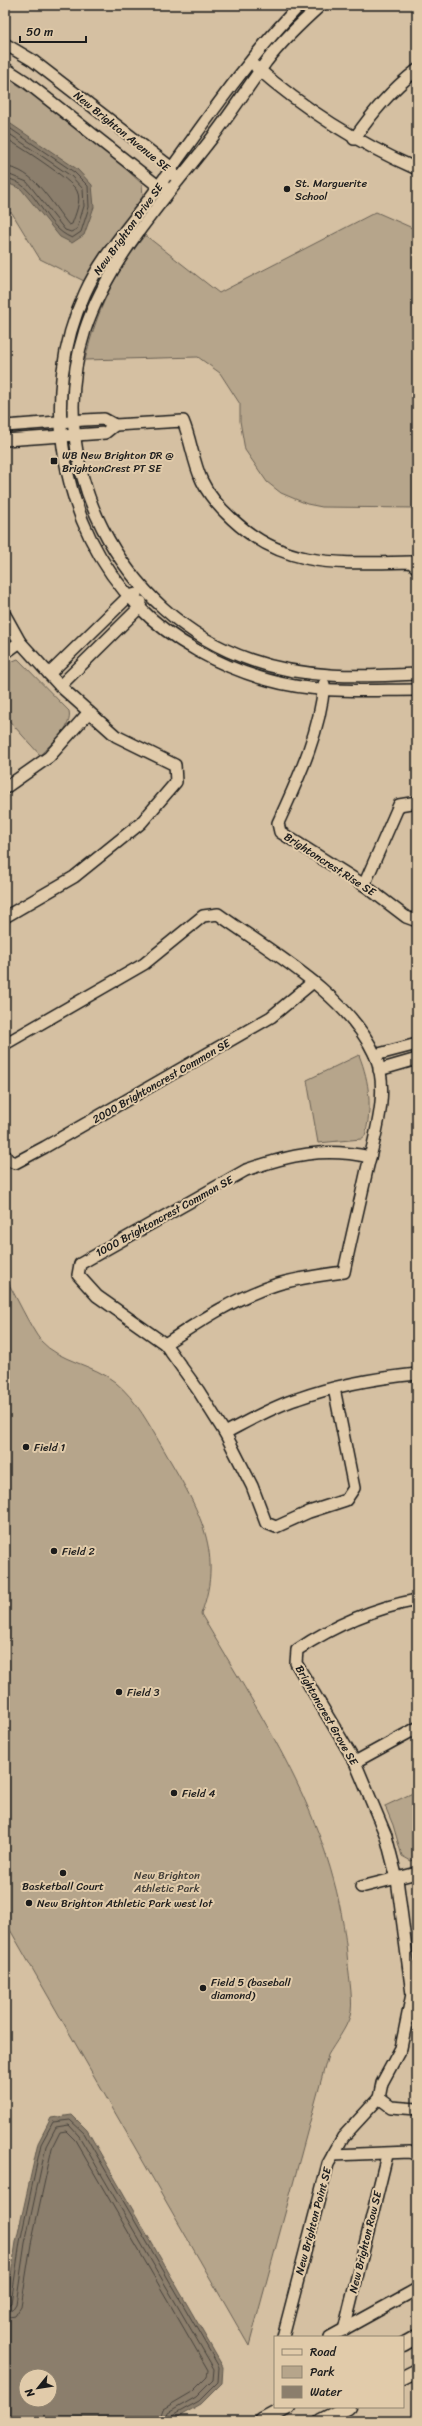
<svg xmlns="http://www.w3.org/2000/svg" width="422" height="2426" viewBox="0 0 422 2426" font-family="Sriracha,sans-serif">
  <rect width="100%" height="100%" fill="#d5c0a2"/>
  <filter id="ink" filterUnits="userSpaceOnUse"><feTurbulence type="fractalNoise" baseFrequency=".025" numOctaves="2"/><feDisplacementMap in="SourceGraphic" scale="8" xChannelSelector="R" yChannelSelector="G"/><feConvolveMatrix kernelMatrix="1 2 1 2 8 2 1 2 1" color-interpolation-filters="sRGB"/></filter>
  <g filter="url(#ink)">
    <!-- green -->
    <g fill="#b6a58b" stroke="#696054">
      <polygon points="5,76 50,107 112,156 142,184 143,196 138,206 86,282 40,259 12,213 5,211"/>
      <path d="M 376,212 L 417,230 L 417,508 L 322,507 L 307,504 L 281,493 L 267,482 L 245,450 L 240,421 L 240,404 L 220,373 L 198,357 L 85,360 C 97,310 113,276 145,235 L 219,293 Z"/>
      <path d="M 18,659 L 69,711 C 73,728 51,743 40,755 L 5,716 L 5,664 Z"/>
      <path d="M 359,1055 C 370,1083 372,1108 365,1136 L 361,1139 L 318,1143 L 307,1080 Z"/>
      <path d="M 5,1277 C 15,1294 30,1327 41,1341 C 60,1362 93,1364 115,1382 C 137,1400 149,1425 164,1450 C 195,1504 226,1550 201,1614 C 268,1729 338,1827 348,1965 C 349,1977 354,2005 350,2016 C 346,2029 335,2043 328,2055 L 249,2346 L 5,1921 Z"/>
      <polygon points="417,1791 417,1859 411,1861 402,1856 393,1825 385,1806"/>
    </g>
    <!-- water -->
    <g fill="#8b7e6c" stroke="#5f574c" fill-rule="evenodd">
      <polygon points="5,120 77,169 92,185 94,207 84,235 72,243 60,237 21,189 5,182"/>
      <path d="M 72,2115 L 87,2130 L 223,2367 L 222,2383 L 201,2404 L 171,2421 L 5,2421 L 5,2315 L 16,2242 L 38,2143 L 51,2118 ZM 26,2376 L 50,2376 L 50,2400 L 26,2400 Z"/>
    </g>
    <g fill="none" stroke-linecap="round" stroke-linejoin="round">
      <!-- shore -->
      <g stroke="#48433c" stroke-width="1">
        <path d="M 5,125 L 74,172 L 88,186 L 89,207 L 81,232 L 72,238 C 43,227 37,182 5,178"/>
        <polyline points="5,131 71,176 83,189 84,206 77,229 71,232 65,230 27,182 5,173"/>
        <path d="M 5,138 C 18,145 72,180 77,191 C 82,201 75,215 72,224 L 69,225 C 52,205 34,168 5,167"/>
        <polyline points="5,2307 11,2303 20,2242 41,2144 53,2122 70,2120 84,2133 219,2367 218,2382 199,2401 172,2416 170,2421"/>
        <polyline points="5,2312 12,2310 16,2304 25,2243 46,2146 56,2127 69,2125 79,2136 214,2369 213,2380 196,2397 168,2413 165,2421"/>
        <polyline points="5,2318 15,2316 21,2307 31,2244 52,2148 60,2132 66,2131 75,2140 208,2370 207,2377 192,2392 163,2409 159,2421"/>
      </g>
      <!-- minor casing -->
      <g stroke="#1c1c1c" stroke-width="14">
        <g id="minor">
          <path d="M 300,5 C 245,61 199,131 153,194 C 129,227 101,257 85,293 C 38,394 60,527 138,606 C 172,641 221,667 268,680 C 316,694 367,690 417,690"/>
          <path d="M 321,5 C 302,22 282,41 266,62 C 248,87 231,113 212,138 C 166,198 109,257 85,330 C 42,463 119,615 251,660 C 305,679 361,677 417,674"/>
          <polyline points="5,44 32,60 172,168 173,175"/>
          <path d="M 256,67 C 305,110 358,143 417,169"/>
          <polyline points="5,68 25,81 158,186 164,186"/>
          <path d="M 354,139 C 373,112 391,90 417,70"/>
          <path d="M 5,426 L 84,420 L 104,419 L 115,425 L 183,421 C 191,440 193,462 202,481 C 209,496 220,508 232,519 C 286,570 343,563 411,562 L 417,568"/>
          <polyline points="5,440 105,433 115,425"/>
          <polyline points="5,615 20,642 60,686 116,736 175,765 176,782 141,823 74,877 5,917"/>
          <polyline points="5,653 20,642"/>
          <polyline points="49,674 129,596 136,594"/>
          <path d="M 324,684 C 320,733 298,779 278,823 L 280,832 L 364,885 L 406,917 L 417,921"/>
          <polyline points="60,686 139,608 141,602"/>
          <polyline points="5,788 49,757 89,712"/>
          <polyline points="364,885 399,805 417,802"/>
          <path d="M 5,1044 L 144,964 L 203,916 L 218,914 C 271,952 347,994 375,1055 C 391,1091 374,1138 366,1174 C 359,1206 351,1239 344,1272 C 321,1275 297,1278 275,1285 C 234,1298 200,1321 165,1344"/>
          <polyline points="375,1055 417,1044"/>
          <polyline points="379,1070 417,1059"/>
          <polyline points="5,1155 8,1160 15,1163 45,1147 271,1017 313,982"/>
          <path d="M 334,1388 L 354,1488 L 346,1500 L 309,1512 L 276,1527 L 266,1523 L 252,1486 L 225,1433 C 248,1421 272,1407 297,1399 C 336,1385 376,1378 417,1374"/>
          <path d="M 225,1433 L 198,1390 L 165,1344 L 97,1296 L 78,1275 L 80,1264 L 246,1170 C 290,1155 323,1147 370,1157"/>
          <path d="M 417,1600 C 374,1608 333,1626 297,1650 L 296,1663 L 355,1762 L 386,1836 L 397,1879 L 412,1994 L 401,2048 L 382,2083 L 379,2098 L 391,2107 L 417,2109"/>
          <polyline points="355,1762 417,1728"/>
          <polyline points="361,1887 417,1873"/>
          <polyline points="333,2155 410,2152 417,2155"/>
          <polyline points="344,2330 387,2155"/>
          <polyline points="283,2337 328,2164 343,2137 379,2098"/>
          <polyline points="330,2337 417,2289"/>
        </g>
      </g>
      <!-- major casing -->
      <g stroke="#1c1c1c" stroke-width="17">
        <g id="major">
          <polyline points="403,2345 417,2337"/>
          <polyline points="403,2378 417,2371"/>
          <polyline points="262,2421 288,2407"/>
          <polyline points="321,2421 348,2407"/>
        </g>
      </g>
      <!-- minor -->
      <use href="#minor" stroke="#e1cbaa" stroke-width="11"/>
      <!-- major -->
      <use href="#major" stroke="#e1cbaa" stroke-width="14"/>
    </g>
  </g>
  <!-- markers -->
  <g fill="#1c1c1c" stroke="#e1cbaa" stroke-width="1.5">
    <circle cx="287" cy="189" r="4"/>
    <rect x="50" y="457" width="8" height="8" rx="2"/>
    <circle cx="26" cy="1447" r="4"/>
    <circle cx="54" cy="1551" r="4"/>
    <circle cx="119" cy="1692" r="4"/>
    <circle cx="174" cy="1793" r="4"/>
    <circle cx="63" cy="1873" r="4"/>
    <circle cx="29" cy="1903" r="4"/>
    <circle cx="203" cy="1988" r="4"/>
  </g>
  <g text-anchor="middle" stroke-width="4" stroke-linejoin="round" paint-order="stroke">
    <!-- street labels -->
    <g font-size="11" fill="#1c1c1c" stroke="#e1cbaa">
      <text transform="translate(122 131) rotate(39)" y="4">New Brighton Avenue SE</text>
      <text transform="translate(128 229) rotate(-54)" y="4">New Brighton Drive SE</text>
      <text transform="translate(330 864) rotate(33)" y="4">Brightoncrest Rise SE</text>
      <text transform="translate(161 1081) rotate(-30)" y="4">2000 Brightoncrest Common SE</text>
      <text transform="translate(164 1216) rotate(-29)" y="4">1000 Brightoncrest Common SE</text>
      <text transform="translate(327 1715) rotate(60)" y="4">Brightoncrest Grove SE</text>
      <text transform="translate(313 2221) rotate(-75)" y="4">New Brighton Point SE</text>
      <text transform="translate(365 2242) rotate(-76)" y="4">New Brighton Row SE</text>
    </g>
    <!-- poi labels -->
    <g font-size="11" fill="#1c1c1c" stroke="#e1cbaa" text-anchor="start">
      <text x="295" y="187">St. Marguerite<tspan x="295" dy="13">School</tspan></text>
      <text x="62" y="459">WB New Brighton DR @<tspan x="62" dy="13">BrightonCrest PT SE</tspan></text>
      <text x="34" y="1451">Field 1</text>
      <text x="62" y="1555">Field 2</text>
      <text x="127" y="1696">Field 3</text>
      <text x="182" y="1797">Field 4</text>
      <text x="63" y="1890" text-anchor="middle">Basketball Court</text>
      <text x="37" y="1907">New Brighton Athletic Park west lot</text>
      <text x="211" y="1986">Field 5 (baseball<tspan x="211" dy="13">diamond)</tspan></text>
    </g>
    <!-- park labels -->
    <g font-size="11" fill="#423e38" stroke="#e1cbaa">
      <text x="167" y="1879">New Brighton<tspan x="167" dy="13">Athletic Park</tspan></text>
    </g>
  </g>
  <!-- margin -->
  <rect width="422" height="2426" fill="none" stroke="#e1cbaa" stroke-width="20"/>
  <rect x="10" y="10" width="402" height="2406" fill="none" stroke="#1c1c1c" stroke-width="1.5" filter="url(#ink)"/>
  <!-- legend -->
  <rect x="274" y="2336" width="130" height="72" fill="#e1cbaa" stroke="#928571"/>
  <rect x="282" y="2349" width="20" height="6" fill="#e1cbaa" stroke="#928571"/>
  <text x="310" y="2356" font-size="12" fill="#1c1c1c">Road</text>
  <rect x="282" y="2366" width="20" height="12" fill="#b6a58b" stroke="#928571"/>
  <text x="310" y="2376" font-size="12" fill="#1c1c1c">Park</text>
  <rect x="282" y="2386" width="20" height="12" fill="#8b7e6c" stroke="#928571"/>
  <text x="310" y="2396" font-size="12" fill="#1c1c1c">Water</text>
  <!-- north arrow -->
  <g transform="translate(38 2388) rotate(240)"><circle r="19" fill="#e1cbaa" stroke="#928571"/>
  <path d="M0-3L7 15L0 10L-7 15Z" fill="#1c1c1c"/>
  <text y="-6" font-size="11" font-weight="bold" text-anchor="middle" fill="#1c1c1c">N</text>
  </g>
  <!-- scale -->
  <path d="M20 36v6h66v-6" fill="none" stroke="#1c1c1c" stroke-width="2"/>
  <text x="26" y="36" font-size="12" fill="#1c1c1c" stroke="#e1cbaa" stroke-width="3" paint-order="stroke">50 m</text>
</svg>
